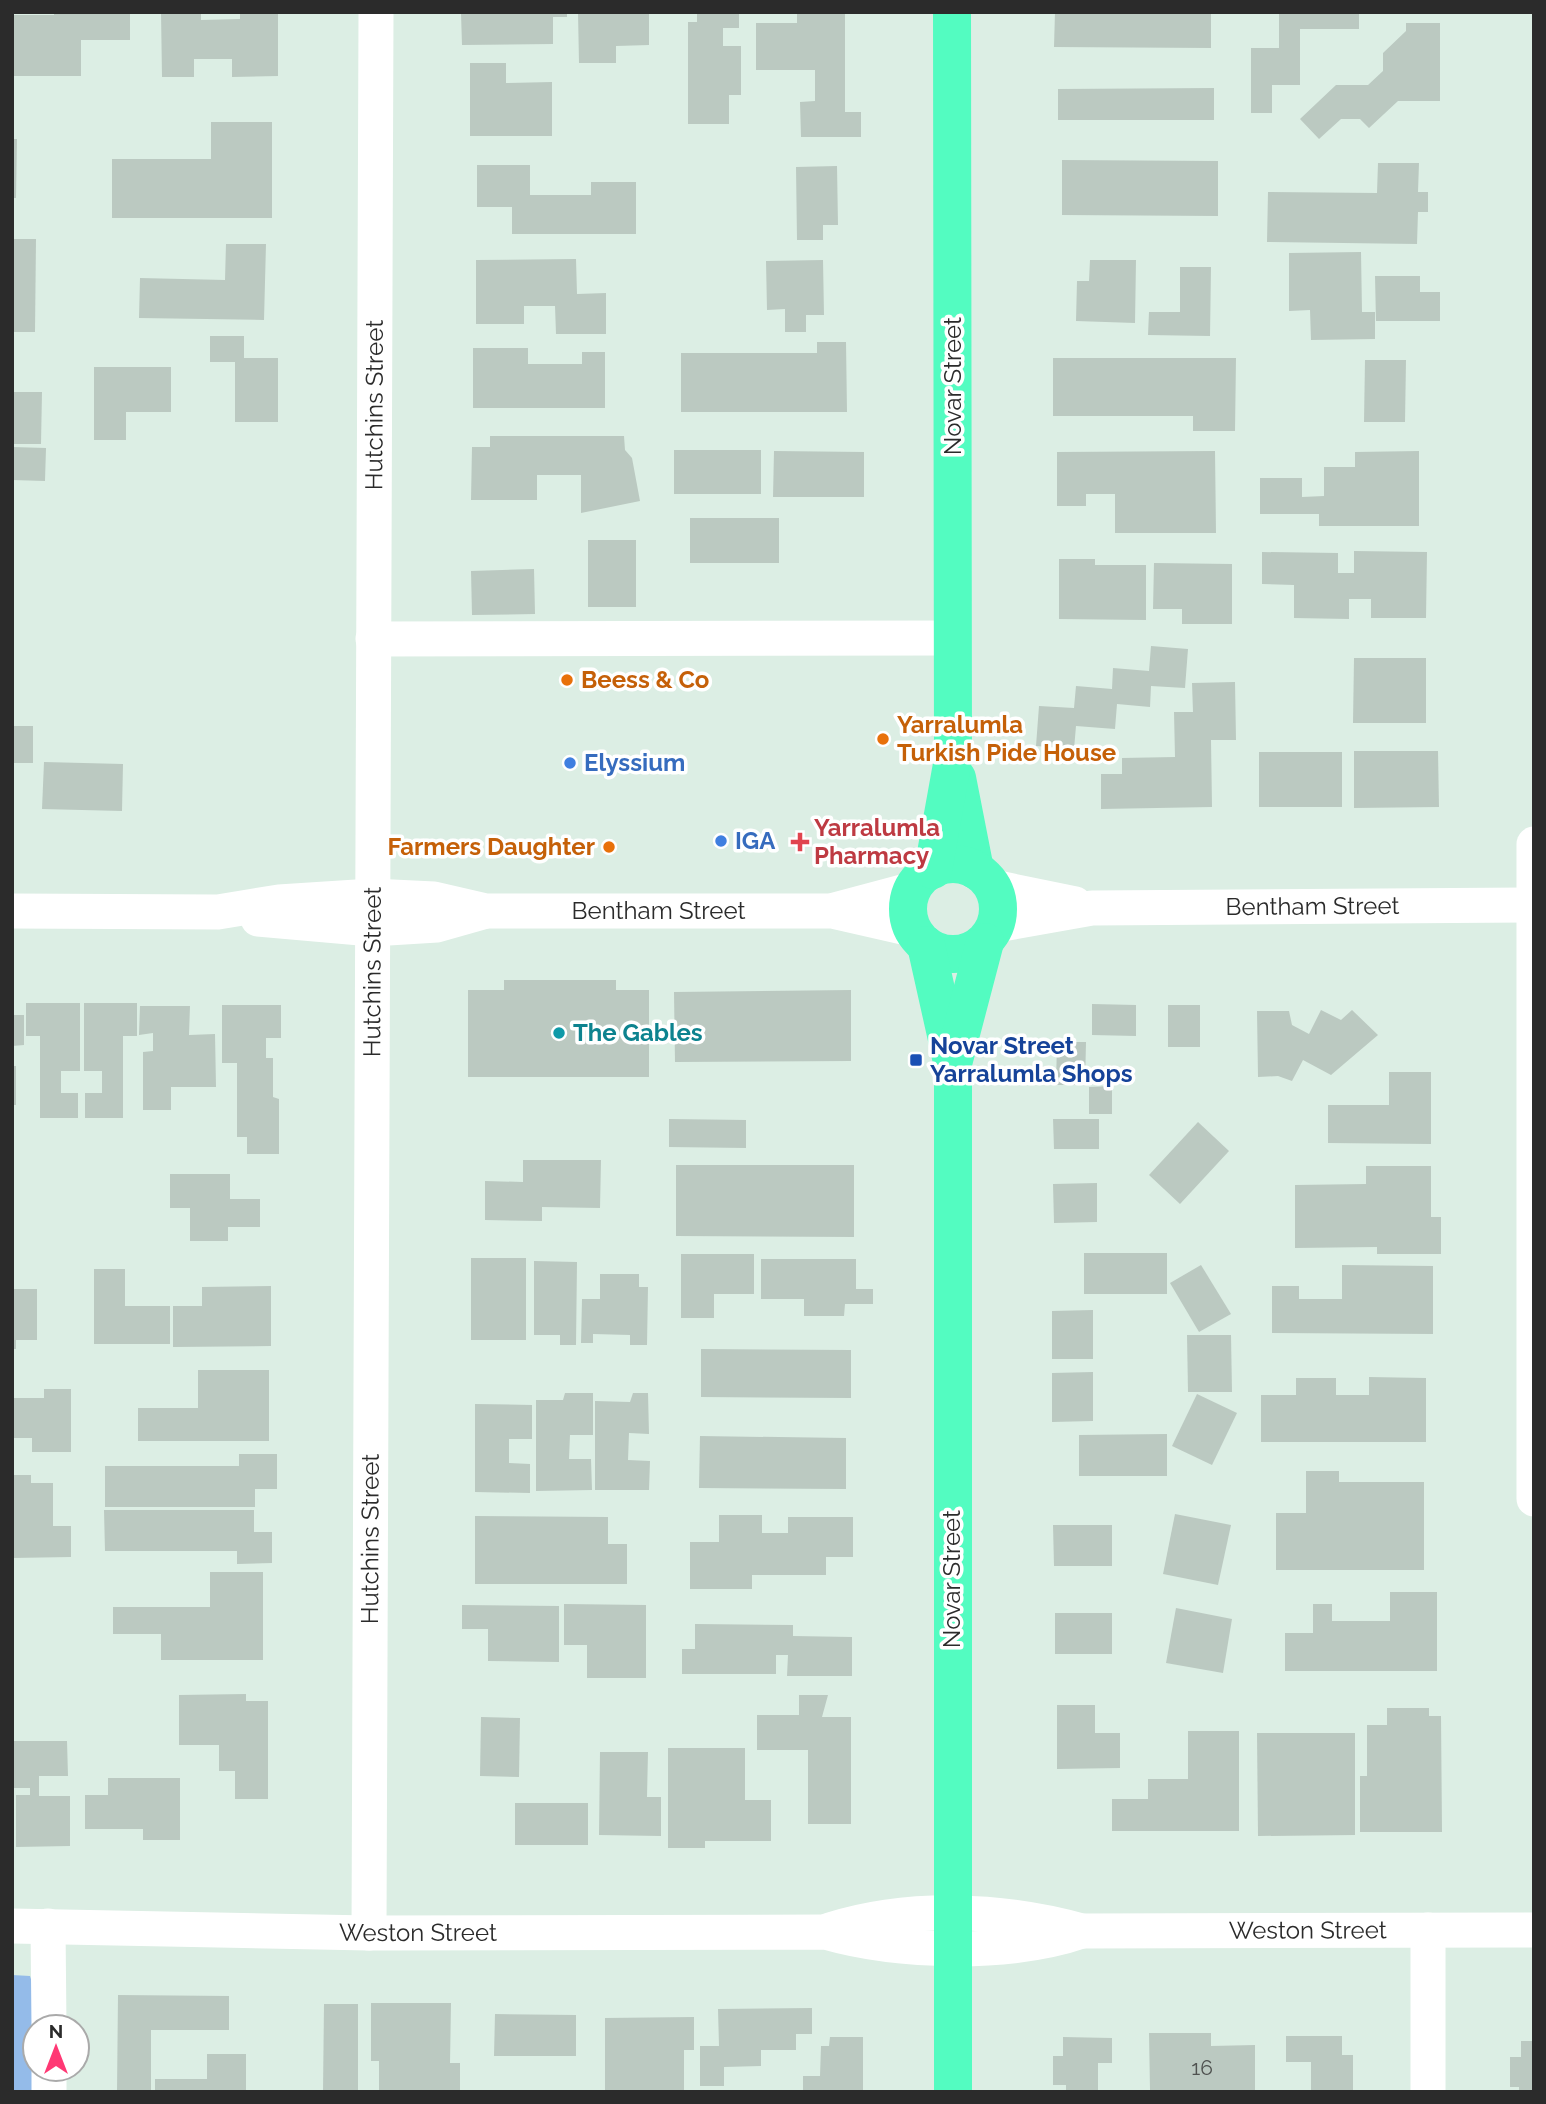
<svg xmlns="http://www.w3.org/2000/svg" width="1546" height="2104" viewBox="0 0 1546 2104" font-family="Raleway,sans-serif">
  <rect width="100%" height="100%" fill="#dceee4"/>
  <!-- green -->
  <polygon fill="#94bbe9" points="12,1975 30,1976 35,1992 35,2092 12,2092"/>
  <!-- building -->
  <g fill="#bbc9c1">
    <polygon points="54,12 130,12 130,40 81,40 81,76 12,76 12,15 54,15"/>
    <polygon points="161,12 201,12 201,20 240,19 240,12 278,12 278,76 232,77 232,59 194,59 194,77 162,77"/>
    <polygon points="493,12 567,12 567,17 553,17 553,44 462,45 461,13"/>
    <polygon points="578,12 649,12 649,45 616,46 616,63 579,63"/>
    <polygon points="697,12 739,12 739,28 723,28 723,46 741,46 741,95 729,95 729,124 688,124 688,22 697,22"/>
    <polygon points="797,12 845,12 845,112 861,112 861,137 801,137 800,102 815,101 815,70 756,70 756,23 797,23"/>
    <polygon points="1055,12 1211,12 1211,48 1054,47"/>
    <polygon points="1279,12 1359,12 1359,29 1300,29 1300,85 1272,85 1272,113 1251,113 1251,48 1279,48"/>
    <polygon points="1406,23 1440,23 1440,101 1398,101 1369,128 1360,119 1341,119 1319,139 1300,119 1336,85 1368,85 1383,71 1383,53 1406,31"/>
    <polygon points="470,63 506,63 506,83 552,82 552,136 470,136"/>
    <polygon points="1214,88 1214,120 1058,120 1058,89"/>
    <polygon points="211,122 272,122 272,218 112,218 112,159 211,159"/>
    <polygon points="12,139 17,139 16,198 12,198"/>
    <polygon points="1062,160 1218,161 1218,216 1062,215"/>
    <polygon points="1378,163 1419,163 1418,192 1428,192 1428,212 1418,212 1417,244 1267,242 1268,192 1377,193"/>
    <polygon points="477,165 530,165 530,195 591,195 591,182 636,182 636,234 512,234 512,207 477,207"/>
    <polygon points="837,166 838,225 823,225 823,240 797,240 796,167"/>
    <polygon points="12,239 36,239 35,332 12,332"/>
    <polygon points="226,244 266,244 264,320 139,318 140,278 225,280"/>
    <polygon points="1361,252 1362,312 1375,312 1375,339 1311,340 1310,310 1289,311 1289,253"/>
    <polygon points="576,259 577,294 606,293 606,334 556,334 555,306 524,306 524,324 476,324 476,260"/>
    <polygon points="823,260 824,315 806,315 806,332 785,332 785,309 767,310 766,261"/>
    <polygon points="1090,260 1136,260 1135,323 1076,321 1077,281 1089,281"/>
    <polygon points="1180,267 1211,267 1210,336 1148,335 1149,312 1180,312"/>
    <polygon points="1375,276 1420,276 1420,292 1440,292 1440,321 1376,321"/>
    <polygon points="210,336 244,336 244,358 278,358 278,422 235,422 235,362 210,362"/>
    <polygon points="817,342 846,342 847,412 681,412 681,353 817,353"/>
    <polygon points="473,348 528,348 528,364 582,364 582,352 605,352 605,408 473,408"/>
    <polygon points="1053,358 1236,358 1235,431 1193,431 1193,416 1053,416"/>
    <polygon points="1365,360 1406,360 1405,422 1364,422"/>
    <polygon points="94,367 171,367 171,412 126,412 126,440 94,440"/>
    <polygon points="12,392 42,392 41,444 12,444"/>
    <polygon points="490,436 624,436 625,450 632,458 640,501 581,513 581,475 537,475 537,500 471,500 472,447 490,447"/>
    <polygon points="12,447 46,448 45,481 12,480"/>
    <rect x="674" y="450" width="87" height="44"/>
    <polygon points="774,451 864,452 864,497 773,497"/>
    <polygon points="1215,451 1216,533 1115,533 1115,494 1086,494 1086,506 1057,506 1057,452"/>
    <polygon points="1419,451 1419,526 1319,526 1319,514 1260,514 1260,478 1302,478 1302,497 1324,496 1324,467 1355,467 1355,452"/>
    <rect x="690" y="518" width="89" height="45"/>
    <rect x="588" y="540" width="48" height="67"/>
    <polygon points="1354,551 1427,552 1426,618 1371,618 1371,599 1349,599 1349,619 1294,618 1294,585 1262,584 1262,552 1338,553 1338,573 1354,573"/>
    <polygon points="1059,559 1095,559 1095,565 1146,565 1146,620 1059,619"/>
    <polygon points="1154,563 1232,564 1232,624 1182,624 1182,609 1153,609"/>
    <polygon points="534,569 535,614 472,615 471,571"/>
    <polygon points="1151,646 1188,649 1185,688 1151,686 1150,707 1117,704 1115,729 1076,726 1074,749 1036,746 1039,706 1074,708 1076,686 1112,689 1113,668 1149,671"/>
    <polygon points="1354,658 1426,658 1426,723 1353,723"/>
    <polygon points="1235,682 1236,740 1211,740 1212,807 1101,809 1101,774 1122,774 1122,758 1175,757 1174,712 1193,712 1192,683"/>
    <rect x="12" y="726" width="21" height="37"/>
    <polygon points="1354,751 1438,751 1439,807 1354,808"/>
    <rect x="1259" y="752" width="83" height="55"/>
    <polygon points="44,762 123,764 122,811 42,809"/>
    <polygon points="504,980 616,980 616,990 649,990 649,1077 468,1077 468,990 504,990"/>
    <polygon points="851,990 851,1061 675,1062 674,992"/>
    <polygon points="26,1003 80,1003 80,1071 61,1071 61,1093 78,1093 78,1118 40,1118 40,1036 26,1036"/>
    <polygon points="84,1003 137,1003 137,1036 123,1036 123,1118 85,1118 85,1093 102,1093 102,1071 84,1071"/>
    <polygon points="1092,1004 1136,1005 1136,1036 1092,1035"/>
    <polygon points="222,1005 281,1005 281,1038 266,1038 266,1058 273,1058 273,1097 279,1099 279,1154 247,1154 247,1137 237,1137 237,1063 222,1063"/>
    <rect x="1168" y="1005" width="32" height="42"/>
    <polygon points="140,1006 190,1006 189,1035 215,1034 216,1087 171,1087 171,1110 143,1110 143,1052 153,1051 153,1033 139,1035"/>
    <polygon points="1321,1010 1341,1020 1352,1010 1378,1035 1331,1075 1303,1060 1292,1081 1278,1076 1258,1077 1257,1011 1289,1011 1292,1025 1309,1034"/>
    <polygon points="12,1015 24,1015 24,1045 12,1046"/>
    <polygon points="1057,1042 1086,1042 1085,1085 1056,1085"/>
    <rect x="12" y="1066" width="4" height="39"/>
    <polygon points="1389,1072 1431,1072 1431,1144 1328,1143 1328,1105 1389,1105"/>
    <polygon points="1112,1086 1112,1114 1089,1114 1089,1087"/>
    <polygon points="669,1119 746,1120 746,1148 669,1147"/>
    <polygon points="1053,1119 1099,1119 1099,1149 1054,1149"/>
    <polygon points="1198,1122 1229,1151 1180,1204 1149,1175"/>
    <polygon points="523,1160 601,1160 600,1208 542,1207 542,1221 485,1220 485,1181 523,1182"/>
    <polygon points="676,1165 854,1165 854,1237 676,1236"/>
    <polygon points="1366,1166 1431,1166 1431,1217 1441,1217 1441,1254 1377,1254 1377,1247 1295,1248 1295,1185 1366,1184"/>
    <polygon points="170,1174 230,1174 230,1199 260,1199 260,1227 228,1227 228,1241 190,1241 190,1208 170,1208"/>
    <polygon points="1097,1183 1097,1222 1054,1223 1053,1184"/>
    <rect x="1084" y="1253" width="83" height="41"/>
    <polygon points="681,1254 754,1254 754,1294 714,1294 714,1318 681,1318"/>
    <rect x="471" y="1258" width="55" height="82"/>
    <polygon points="761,1259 856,1259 856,1289 873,1289 873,1304 845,1304 844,1316 804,1316 804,1299 761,1299"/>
    <polygon points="534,1261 577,1262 576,1345 560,1345 560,1335 534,1335"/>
    <polygon points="1201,1265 1231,1314 1199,1332 1170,1283"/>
    <polygon points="1342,1265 1433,1266 1433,1334 1272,1333 1272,1286 1299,1286 1299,1299 1342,1299"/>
    <polygon points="94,1269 125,1269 125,1306 170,1306 170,1344 94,1344"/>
    <polygon points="600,1274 639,1274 639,1287 648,1287 647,1345 630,1345 630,1335 593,1334 593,1343 581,1343 582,1299 600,1299"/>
    <polygon points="271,1286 271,1346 173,1347 173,1306 202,1306 202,1287"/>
    <polygon points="12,1289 37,1289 37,1340 16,1340 16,1349 12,1349"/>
    <polygon points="1093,1310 1093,1359 1052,1359 1052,1311"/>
    <polygon points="1187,1335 1231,1335 1232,1392 1188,1392"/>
    <polygon points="701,1349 851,1350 851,1398 701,1397"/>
    <polygon points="198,1370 269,1370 269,1441 138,1441 138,1408 198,1408"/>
    <polygon points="1093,1372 1093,1421 1052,1422 1052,1373"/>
    <polygon points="1369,1377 1426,1378 1426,1442 1261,1442 1261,1395 1296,1395 1296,1378 1336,1378 1336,1395 1369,1395"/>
    <polygon points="44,1389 71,1389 71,1452 32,1452 32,1438 12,1438 12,1398 44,1398"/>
    <polygon points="565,1393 593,1393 593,1435 570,1435 569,1459 591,1459 592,1490 536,1491 536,1400 563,1400"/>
    <polygon points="633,1393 648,1393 649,1434 629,1433 628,1460 650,1461 649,1490 595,1490 595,1401 630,1402"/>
    <polygon points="1197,1394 1237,1413 1212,1465 1172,1446"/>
    <polygon points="475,1404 532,1405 532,1439 509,1439 509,1463 530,1464 530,1493 475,1492"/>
    <polygon points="1167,1434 1167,1476 1079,1476 1079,1435"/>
    <polygon points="700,1436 846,1438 846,1489 699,1488"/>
    <polygon points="239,1454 277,1454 277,1489 255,1489 255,1507 105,1507 105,1466 239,1466"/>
    <polygon points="1306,1471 1339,1471 1339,1482 1424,1482 1424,1570 1276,1570 1276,1513 1306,1513"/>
    <polygon points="12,1475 31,1475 31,1483 53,1483 53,1526 71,1526 71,1557 12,1558"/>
    <polygon points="104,1510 254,1510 254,1532 272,1532 272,1563 237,1564 237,1551 105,1551"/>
    <polygon points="1175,1514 1231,1525 1218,1585 1163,1574"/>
    <polygon points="719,1515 762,1515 762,1533 788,1533 788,1517 853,1517 853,1557 826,1557 826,1575 752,1575 752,1589 690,1589 690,1542 719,1542"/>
    <polygon points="475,1516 608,1517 608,1544 627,1544 627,1584 475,1584"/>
    <polygon points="1053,1525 1112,1525 1112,1566 1054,1566"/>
    <polygon points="210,1572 263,1572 263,1660 161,1660 161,1634 113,1634 113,1607 210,1607"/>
    <polygon points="1390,1592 1437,1592 1437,1671 1285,1671 1285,1633 1313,1633 1313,1604 1332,1604 1332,1621 1390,1621"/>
    <polygon points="564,1604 646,1605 646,1678 587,1678 587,1645 564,1645"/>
    <polygon points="462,1605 559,1606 559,1662 488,1661 488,1629 462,1629"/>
    <polygon points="1176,1608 1232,1619 1223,1673 1166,1663"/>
    <rect x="1055" y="1613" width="57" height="41"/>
    <polygon points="695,1624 793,1625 793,1636 852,1637 852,1676 787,1676 788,1655 776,1655 776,1674 682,1674 682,1649 695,1649"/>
    <polygon points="246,1694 246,1701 268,1701 268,1799 235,1799 235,1771 219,1771 219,1745 179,1745 179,1695"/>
    <polygon points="799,1695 828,1695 822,1717 851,1717 851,1824 808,1824 808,1750 757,1750 757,1715 799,1715"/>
    <polygon points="1057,1705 1095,1705 1095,1733 1120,1733 1120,1768 1057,1769"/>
    <polygon points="1387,1708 1429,1708 1429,1716 1441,1716 1442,1832 1360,1832 1360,1776 1367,1776 1367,1725 1387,1725"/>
    <polygon points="481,1717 520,1718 519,1777 480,1776"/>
    <polygon points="1188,1731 1239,1731 1239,1831 1112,1831 1112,1799 1148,1799 1148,1779 1188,1779"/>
    <polygon points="1257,1733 1355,1733 1355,1835 1258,1836"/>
    <polygon points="12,1741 67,1741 68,1776 39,1776 39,1796 70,1796 70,1846 16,1847 16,1795 30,1795 30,1788 12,1788"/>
    <polygon points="668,1748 745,1748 745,1800 771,1800 771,1841 705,1841 705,1848 668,1848"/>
    <polygon points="600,1752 648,1752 647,1797 661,1797 661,1836 599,1835"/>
    <polygon points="108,1778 180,1778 180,1840 143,1840 143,1829 85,1829 85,1795 108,1795"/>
    <rect x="515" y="1803" width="73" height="42"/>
    <polygon points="118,1995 229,1996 229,2030 151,2030 151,2092 117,2092"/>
    <polygon points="371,2003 451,2003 450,2063 460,2063 460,2092 379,2092 379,2061 371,2061"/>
    <polygon points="324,2004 358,2004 358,2092 323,2092"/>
    <polygon points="812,2008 812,2034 796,2034 796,2050 761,2050 761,2066 724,2067 724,2086 700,2086 700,2046 719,2046 718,2009"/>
    <polygon points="495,2014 576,2015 576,2056 494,2056"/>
    <polygon points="694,2017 694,2050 684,2050 684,2092 605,2092 605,2018"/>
    <polygon points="1149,2033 1211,2033 1211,2046 1255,2045 1255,2092 1150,2090"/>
    <polygon points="1286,2036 1342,2036 1342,2055 1353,2055 1353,2092 1311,2092 1311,2062 1286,2062"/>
    <polygon points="830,2037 863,2037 863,2092 803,2092 803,2076 820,2076 821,2046 829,2046"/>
    <polygon points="1063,2037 1112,2038 1112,2063 1098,2063 1098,2092 1066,2092 1066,2085 1053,2085 1053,2056 1063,2056"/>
    <polygon points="1521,2041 1534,2041 1534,2092 1519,2092 1519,2087 1510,2087 1510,2057 1521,2057"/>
    <polygon points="207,2054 246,2054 246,2092 155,2092 155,2079 207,2079"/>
  </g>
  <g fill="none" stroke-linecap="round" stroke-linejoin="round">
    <!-- minor -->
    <g stroke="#fff" stroke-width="35">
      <polyline points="373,639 953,638"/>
      <polyline points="1534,844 1534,1499"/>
      <polyline points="993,887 1075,904"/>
      <polyline points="835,910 910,890"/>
      <path id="s1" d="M 12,911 L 218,912 L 279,902 L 372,896 L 434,899 L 486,911 L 832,911 L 911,929"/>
      <polyline points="258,919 372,929 437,925 483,912"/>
      <path id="s2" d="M 996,925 L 1092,908 L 1534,905"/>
      <path id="s3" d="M 12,1926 L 369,1933 L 825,1932 C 898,1953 1010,1956 1082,1931"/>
      <polyline points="48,1926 49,2027"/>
      <path id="s4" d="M 830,1930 C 909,1905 1003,1909 1082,1931 L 1534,1930"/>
      <polyline points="1428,1930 1428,2092"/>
      <path id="s5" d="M 369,1933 L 376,12"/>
      <polyline points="49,2092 49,2069"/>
    </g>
    <!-- major -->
    <g stroke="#53fcc1" stroke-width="38">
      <polyline points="957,778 975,870"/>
      <circle cx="953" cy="909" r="45"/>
      <polyline points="933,870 953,759 952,12"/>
      <polyline points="926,945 953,1066 953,2092"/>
      <polyline points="954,1060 985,942"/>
    </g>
  </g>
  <!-- markers -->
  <g fill="#e8710a" stroke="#fff" stroke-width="2.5">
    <circle cx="567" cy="680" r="7"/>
    <circle cx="883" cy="739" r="7"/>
    <circle cx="609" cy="847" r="7"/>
  </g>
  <g fill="#3f7fe0" stroke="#fff" stroke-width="2.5">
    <circle cx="570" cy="763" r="7"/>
    <circle cx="721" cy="841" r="7"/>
  </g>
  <path fill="#e0444e" stroke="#fff" stroke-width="2.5" d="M796.5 831.5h7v7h7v7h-7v7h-7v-7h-7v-7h7z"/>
  <circle fill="#0f9aa8" stroke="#fff" stroke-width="2.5" cx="559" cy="1033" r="7"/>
  <rect fill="#1a4fb4" stroke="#fff" stroke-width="2.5" x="909" y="1053" width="14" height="14" rx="3.5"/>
  <g text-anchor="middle" stroke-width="7" stroke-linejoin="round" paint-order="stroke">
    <!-- number labels -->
    <g font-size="21" fill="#4f5250">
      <text x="1202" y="2075">16</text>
    </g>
    <!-- street labels -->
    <g font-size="24" fill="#2b2b2b" stroke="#fff">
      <text transform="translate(953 386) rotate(-90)" y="8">Novar Street</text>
      <text dy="8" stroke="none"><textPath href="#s5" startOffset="1528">Hutchins Street</textPath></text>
      <text dy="8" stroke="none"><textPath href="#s2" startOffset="318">Bentham Street</textPath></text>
      <text dy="8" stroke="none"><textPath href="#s1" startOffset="649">Bentham Street</textPath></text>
      <text dy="8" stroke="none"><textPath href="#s5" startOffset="961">Hutchins Street</textPath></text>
      <text dy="8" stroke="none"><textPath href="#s5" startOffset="394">Hutchins Street</textPath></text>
      <text transform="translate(952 1579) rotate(-90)" y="8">Novar Street</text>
      <text dy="8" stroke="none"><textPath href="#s4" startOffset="481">Weston Street</textPath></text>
      <text dy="8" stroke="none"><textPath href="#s3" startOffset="406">Weston Street</textPath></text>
    </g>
    <!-- food labels -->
    <g font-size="24" font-weight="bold" fill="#c56008" stroke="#fff" text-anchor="start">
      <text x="581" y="688">Beess &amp; Co</text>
      <text x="897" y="733">Yarralumla<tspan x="897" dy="28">Turkish Pide House</tspan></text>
      <text x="595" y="855" text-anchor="end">Farmers Daughter</text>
    </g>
    <!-- shop labels -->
    <g font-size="24" font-weight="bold" fill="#366cbe" stroke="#fff" text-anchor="start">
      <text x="584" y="771">Elyssium</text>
      <text x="735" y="849">IGA</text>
    </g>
    <!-- health labels -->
    <g font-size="24" font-weight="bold" fill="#be3a42" stroke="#fff" text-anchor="start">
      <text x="814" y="836">Yarralumla<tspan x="814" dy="28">Pharmacy</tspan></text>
    </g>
    <!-- culture labels -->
    <g font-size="24" font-weight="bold" fill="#0d838f" stroke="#fff" text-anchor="start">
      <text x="573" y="1041">The Gables</text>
    </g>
    <!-- transit labels -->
    <g font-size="24" font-weight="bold" fill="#164399" stroke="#fff" text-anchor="start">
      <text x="930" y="1054">Novar Street<tspan x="930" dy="28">Yarralumla Shops</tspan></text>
    </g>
  </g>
  <!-- border -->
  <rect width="1546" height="2104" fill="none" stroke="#2b2b2b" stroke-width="28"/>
  <!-- north arrow -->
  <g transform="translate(56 2048)"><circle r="33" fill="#ffffff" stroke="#aaaaaa" stroke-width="2"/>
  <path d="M0-5L12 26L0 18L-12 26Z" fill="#ff3874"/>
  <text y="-10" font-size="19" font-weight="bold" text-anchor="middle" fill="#2b2b2b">N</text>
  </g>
</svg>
